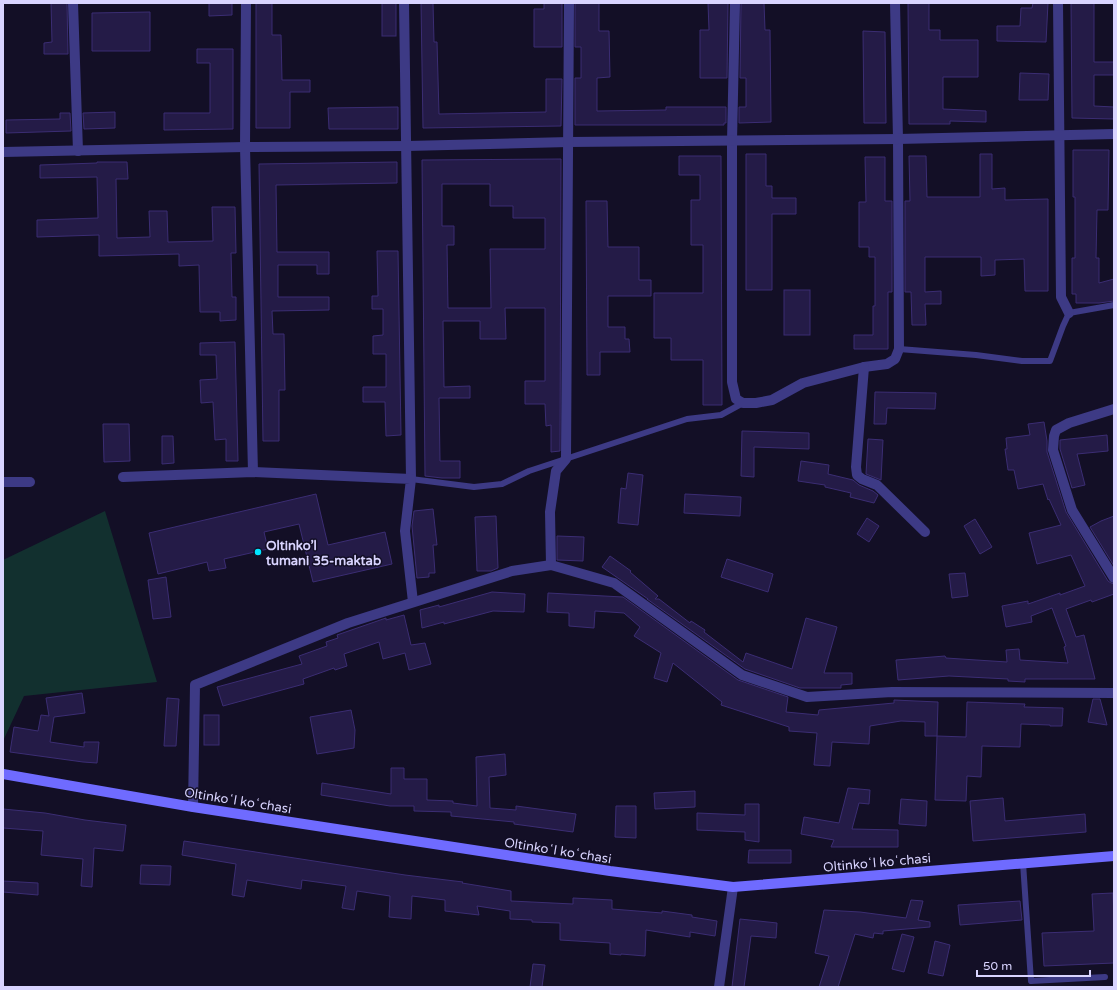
<svg xmlns="http://www.w3.org/2000/svg" width="1117" height="990" viewBox="0 0 1117 990" font-family="'Varela Round',sans-serif">
  <rect width="100%" height="100%" fill="#130f26"/>
  <!-- green -->
  <polygon fill="#12302f" points="105,511 157,682 24,696 3,741 3,560"/>
  <!-- building -->
  <g fill="#241b47" stroke="#3b2d73" fill-rule="evenodd">
    <polygon points="51,3 67,3 68,54 44,54 44,43 52,42"/>
    <polygon points="209,3 232,3 232,15 209,16"/>
    <polygon points="256,3 272,3 272,35 281,35 282,80 310,80 310,92 290,92 290,128 256,128"/>
    <rect x="382" y="3" width="14" height="33"/>
    <polygon points="421,3 433,3 434,42 437,42 439,114 546,112 546,79 562,79 561,126 423,128"/>
    <polygon points="544,3 562,3 562,47 534,47 534,9 544,9"/>
    <polygon points="575,3 599,3 599,31 609,31 610,77 597,78 597,111 666,110 666,107 726,107 726,123 724,123 724,125 575,125 575,78 581,78 581,47 575,47"/>
    <polygon points="708,3 728,3 727,78 700,78 700,30 709,30"/>
    <polygon points="741,3 764,3 765,30 770,30 771,122 739,123 739,107 746,107 746,78 740,78"/>
    <polygon points="908,3 929,3 929,30 940,30 940,40 978,40 978,77 943,77 943,109 986,111 986,122 950,121 950,124 909,124"/>
    <polygon points="1033,3 1048,3 1046,42 997,41 997,26 1020,26 1021,8 1032,8"/>
    <polygon points="1071,3 1094,3 1094,62 1114,62 1114,75 1094,75 1094,106 1114,107 1114,119 1072,118"/>
    <polygon points="150,12 150,51 92,51 92,13"/>
    <polygon points="863,31 885,32 886,123 864,123"/>
    <polygon points="197,49 233,49 233,129 164,130 164,113 210,113 210,63 197,63"/>
    <polygon points="1020,73 1049,74 1048,100 1019,100"/>
    <polygon points="398,107 398,129 329,129 328,108"/>
    <polygon points="115,112 115,128 84,129 83,113"/>
    <polygon points="60,113 70,113 71,131 6,133 6,120 60,119"/>
    <polygon points="1073,150 1109,150 1108,210 1097,210 1096,258 1099,258 1099,283 1114,279 1114,301 1099,303 1076,303 1076,294 1072,294 1072,258 1075,258 1075,197 1073,197"/>
    <polygon points="746,154 766,154 766,186 772,186 772,198 796,198 796,214 772,214 772,290 746,290"/>
    <polygon points="980,154 992,154 992,189 1005,188 1005,200 1048,199 1048,291 1025,291 1024,259 995,260 995,275 981,276 981,257 925,257 925,292 941,291 941,304 925,304 926,325 912,325 911,292 905,292 905,201 910,201 909,156 926,156 927,197 980,197"/>
    <polygon points="679,156 721,156 722,405 703,405 703,360 671,360 671,338 654,338 654,293 703,293 703,245 691,245 691,200 700,200 700,175 679,175"/>
    <polygon points="865,157 885,157 885,201 892,201 892,292 888,292 888,349 854,349 854,335 873,335 873,306 875,306 875,257 869,257 869,247 859,247 859,202 866,202"/>
    <path d="M 561,159 L 560,451 L 551,452 L 551,425 L 546,426 L 545,404 L 525,404 L 525,381 L 545,381 L 545,308 L 505,308 L 506,339 L 480,339 L 480,321 L 443,321 L 444,387 L 470,386 L 470,398 L 439,398 L 440,461 L 460,461 L 460,478 L 442,478 L 425,476 L 422,160 ZM 442,184 L 490,184 L 490,206 L 513,206 L 513,218 L 545,218 L 545,249 L 490,249 L 491,308 L 448,308 L 447,245 L 454,245 L 454,226 L 442,226 Z"/>
    <polygon points="97,162 127,162 128,179 116,179 117,238 150,237 149,211 167,211 168,242 213,241 212,207 235,207 236,253 231,253 232,297 236,297 236,320 220,321 220,312 200,312 199,265 179,266 179,254 99,256 99,235 37,237 37,220 98,218 97,177 40,178 40,165 97,163"/>
    <polygon points="397,162 397,183 276,185 277,252 329,252 329,274 317,274 317,265 278,265 278,297 329,297 329,310 272,311 273,334 284,334 285,390 279,390 279,441 263,441 259,164"/>
    <polygon points="586,201 607,201 608,247 639,247 639,280 651,280 651,296 608,296 608,327 625,327 625,339 629,339 630,352 600,352 600,375 587,375"/>
    <polygon points="377,251 398,251 401,435 386,436 385,402 363,402 363,387 386,387 386,354 373,354 373,336 383,335 383,309 372,309 372,296 378,296"/>
    <rect x="784" y="290" width="26" height="45"/>
    <polygon points="235,342 238,461 226,461 226,439 215,440 213,402 201,403 200,380 217,379 216,355 200,355 200,343"/>
    <polygon points="875,392 936,393 935,409 887,408 886,424 874,424"/>
    <polygon points="1044,422 1047,441 1047,452 1066,512 1108,581 1111,583 1114,584 1114,594 1092,602 1091,600 1066,609 1076,637 1084,635 1095,679 1025,679 1025,682 1008,681 1008,679 949,676 898,680 896,660 945,656 946,658 1007,662 1006,650 1019,649 1020,660 1068,663 1064,647 1066,646 1052,608 1031,616 1032,622 1006,627 1002,606 1028,601 1028,604 1060,593 1060,595 1085,586 1071,555 1037,564 1029,533 1061,525 1049,499 1048,500 1043,484 1018,489 1014,470 1008,470 1005,449 1007,449 1006,438 1030,435 1028,424"/>
    <polygon points="103,424 129,424 130,461 104,462"/>
    <polygon points="742,431 809,433 809,449 754,447 754,477 741,476"/>
    <polygon points="1107,435 1108,451 1077,454 1085,485 1072,488 1060,449 1060,440"/>
    <polygon points="162,436 173,436 174,463 162,464"/>
    <polygon points="868,439 883,440 881,480 866,474"/>
    <polygon points="801,461 829,465 828,474 853,480 859,485 873,491 878,495 874,503 850,497 851,493 825,487 825,485 798,481"/>
    <polygon points="628,473 643,475 638,525 618,523 621,488 626,489"/>
    <polygon points="316,494 328,545 385,532 392,564 313,582 299,524 264,532 268,549 224,559 226,568 209,571 207,562 158,574 149,533"/>
    <polygon points="685,494 741,497 740,516 684,513"/>
    <polygon points="433,509 437,545 433,545 435,573 429,573 429,577 417,578 412,526 414,511"/>
    <polygon points="496,516 498,568 491,571 477,571 475,517"/>
    <polygon points="1114,516 1114,566 1090,527 1101,521"/>
    <polygon points="867,518 879,526 869,542 857,534"/>
    <polygon points="975,519 992,547 980,554 964,526"/>
    <polygon points="557,536 584,537 583,561 557,560"/>
    <polygon points="610,556 631,571 630,572 658,596 655,599 659,599 690,623 691,621 705,630 704,632 743,662 746,653 792,669 806,618 837,627 824,673 852,673 852,684 841,685 841,688 800,688 745,669 647,599 648,599 602,567"/>
    <polygon points="727,559 773,574 768,592 721,577"/>
    <polygon points="965,573 968,596 952,598 949,574"/>
    <polygon points="166,577 171,617 153,619 148,580"/>
    <polygon points="492,592 525,594 524,612 493,611 444,624 444,622 422,628 420,610 439,605 439,607"/>
    <polygon points="548,593 623,597 738,680 788,697 786,712 818,715 819,710 894,703 894,700 938,702 937,736 925,736 925,722 901,721 870,726 869,744 832,742 830,766 814,765 817,733 789,731 789,727 721,705 722,702 673,663 667,682 654,678 661,653 634,636 640,627 624,613 595,611 594,628 569,626 569,613 547,612"/>
    <polygon points="404,615 411,645 425,643 431,664 409,670 405,653 383,659 379,642 344,654 347,666 335,670 334,668 303,679 304,684 223,706 217,687 302,664 299,656 327,646 326,642 338,638 337,635 386,618 386,620"/>
    <polygon points="82,693 85,713 54,717 50,742 84,747 84,742 99,742 97,763 83,762 10,752 14,727 38,731 41,715 49,716 46,698"/>
    <polygon points="167,698 179,699 176,746 164,746"/>
    <polygon points="1093,699 1100,699 1107,725 1088,722"/>
    <polygon points="967,702 1025,704 1024,707 1063,708 1062,726 1050,726 1050,725 1021,724 1020,747 982,746 981,777 967,776 966,801 935,800 937,736 966,737"/>
    <polygon points="351,710 355,730 354,748 317,754 310,717"/>
    <rect x="204" y="715" width="15" height="30"/>
    <polygon points="505,754 506,775 489,777 490,808 516,810 516,806 576,814 573,832 514,824 514,822 451,816 451,812 414,811 414,806 390,806 321,795 322,783 391,794 391,768 404,768 404,779 427,779 427,800 453,801 453,803 477,806 476,757"/>
    <polygon points="848,788 870,790 869,804 859,803 852,829 898,830 898,847 831,847 834,840 801,834 804,817 839,823"/>
    <polygon points="695,791 695,807 655,809 654,793"/>
    <polygon points="1003,798 1005,821 1085,814 1086,832 973,841 970,801"/>
    <polygon points="901,799 927,801 926,826 899,824"/>
    <polygon points="745,804 759,804 759,842 745,840 745,832 697,830 697,813 745,815"/>
    <polygon points="616,806 636,806 636,838 615,837"/>
    <polygon points="3,809 45,813 85,820 126,825 123,851 94,848 92,887 81,886 83,859 41,855 43,831 3,828"/>
    <polygon points="184,841 405,875 463,882 462,883 511,891 511,901 573,904 573,898 612,900 612,909 662,913 662,911 692,915 692,917 717,921 715,936 690,932 690,937 646,930 645,956 621,954 621,955 610,954 610,943 560,940 560,923 532,922 532,920 510,919 510,911 477,906 479,915 445,911 445,900 412,896 411,919 389,917 390,896 357,891 354,910 342,908 346,886 302,880 301,889 247,880 244,897 232,895 236,864 182,855"/>
    <polygon points="749,850 791,850 791,863 748,863"/>
    <polygon points="141,865 171,866 170,885 140,884"/>
    <polygon points="3,881 38,883 38,895 3,892"/>
    <polygon points="1113,893 1114,920 1114,963 1044,966 1042,933 1094,931 1092,894"/>
    <polygon points="911,900 923,901 918,920 930,922 930,927 883,931 883,934 874,933 873,938 855,934 838,987 819,987 829,956 815,953 824,910 860,912 906,918"/>
    <polygon points="1020,901 1022,920 960,925 958,905"/>
    <polygon points="740,919 777,923 776,938 751,936 744,987 732,987"/>
    <polygon points="902,934 914,937 904,972 892,969"/>
    <polygon points="935,941 950,945 943,976 928,973"/>
    <polygon points="533,964 545,965 542,987 530,987"/>
  </g>
  <g fill="none" stroke-linecap="round" stroke-linejoin="round">
    <!-- service -->
    <g stroke="#3d3a85" stroke-width="6">
      <polyline points="899,349 976,355 1022,361 1050,361 1063,326 1069,313 1114,305"/>
      <polyline points="411,479 474,487 502,484 529,471 687,419 721,415 743,403"/>
      <polyline points="1023,863 1031,981 1105,977"/>
    </g>
    <!-- minor -->
    <g stroke="#3d3a85" stroke-width="10">
      <polyline points="73,3 78,151"/>
      <polyline points="246,3 245,147 253,472"/>
      <polyline points="404,3 411,479"/>
      <polyline points="735,3 732,141 732,382 736,399 743,403 756,403 772,400 803,383 864,367 887,364 895,359 899,349 898,139 895,3"/>
      <polyline points="1058,3 1061,297 1069,313"/>
      <polyline points="3,152 245,147 407,146 569,142 898,139 1114,134"/>
      <polyline points="864,367 856,467 857,475 862,479 877,485 925,532"/>
      <polyline points="1114,409 1069,423 1056,430 1054,436 1053,450 1072,510 1114,578"/>
      <polyline points="123,477 253,472 411,479 405,531 413,602"/>
      <polyline points="3,482 30,482"/>
      <polyline points="551,565 550,512 556,471 566,459 569,3"/>
      <polyline points="193,807 195,685 348,623 512,571 551,565 614,583 742,675 807,697 892,692 1114,693"/>
      <polyline points="719,987 733,887"/>
    </g>
    <!-- secondary -->
    <polyline stroke="#6f6bff" stroke-width="10" points="3,774 193,807 610,871 733,887 1114,856"/>
  </g>
  <!-- markers -->
  <circle fill="#00e5ff" stroke="#130f26" stroke-width="1.5" cx="258" cy="552" r="4"/>
  <g text-anchor="middle" stroke-width="3" stroke-linejoin="round" paint-order="stroke">
    <!-- poi labels -->
    <g font-size="13" font-weight="bold" fill="#d9d4ff" stroke="#130f26" text-anchor="start">
      <text x="266" y="550">Oltinko’l<tspan x="266" dy="15">tumani 35-maktab</tspan></text>
    </g>
    <!-- street labels -->
    <g font-size="13" fill="#d9d4ff" stroke="#130f26">
      <text transform="translate(238 800) rotate(9)" y="5">Oltinkoʻl koʻchasi</text>
      <text transform="translate(558 850) rotate(9)" y="5">Oltinkoʻl koʻchasi</text>
      <text transform="translate(877 862) rotate(-5)" y="5">Oltinkoʻl koʻchasi</text>
    </g>
  </g>
  <!-- border -->
  <rect width="1117" height="990" fill="none" stroke="#d9d4ff" stroke-width="8"/>
  <!-- scale -->
  <path d="M977 970v6h113v-6" fill="none" stroke="#d9d4ff" stroke-width="2"/>
  <text x="983" y="970" font-size="12" fill="#d9d4ff" stroke="#130f26" stroke-width="3" paint-order="stroke">50 m</text>
</svg>
